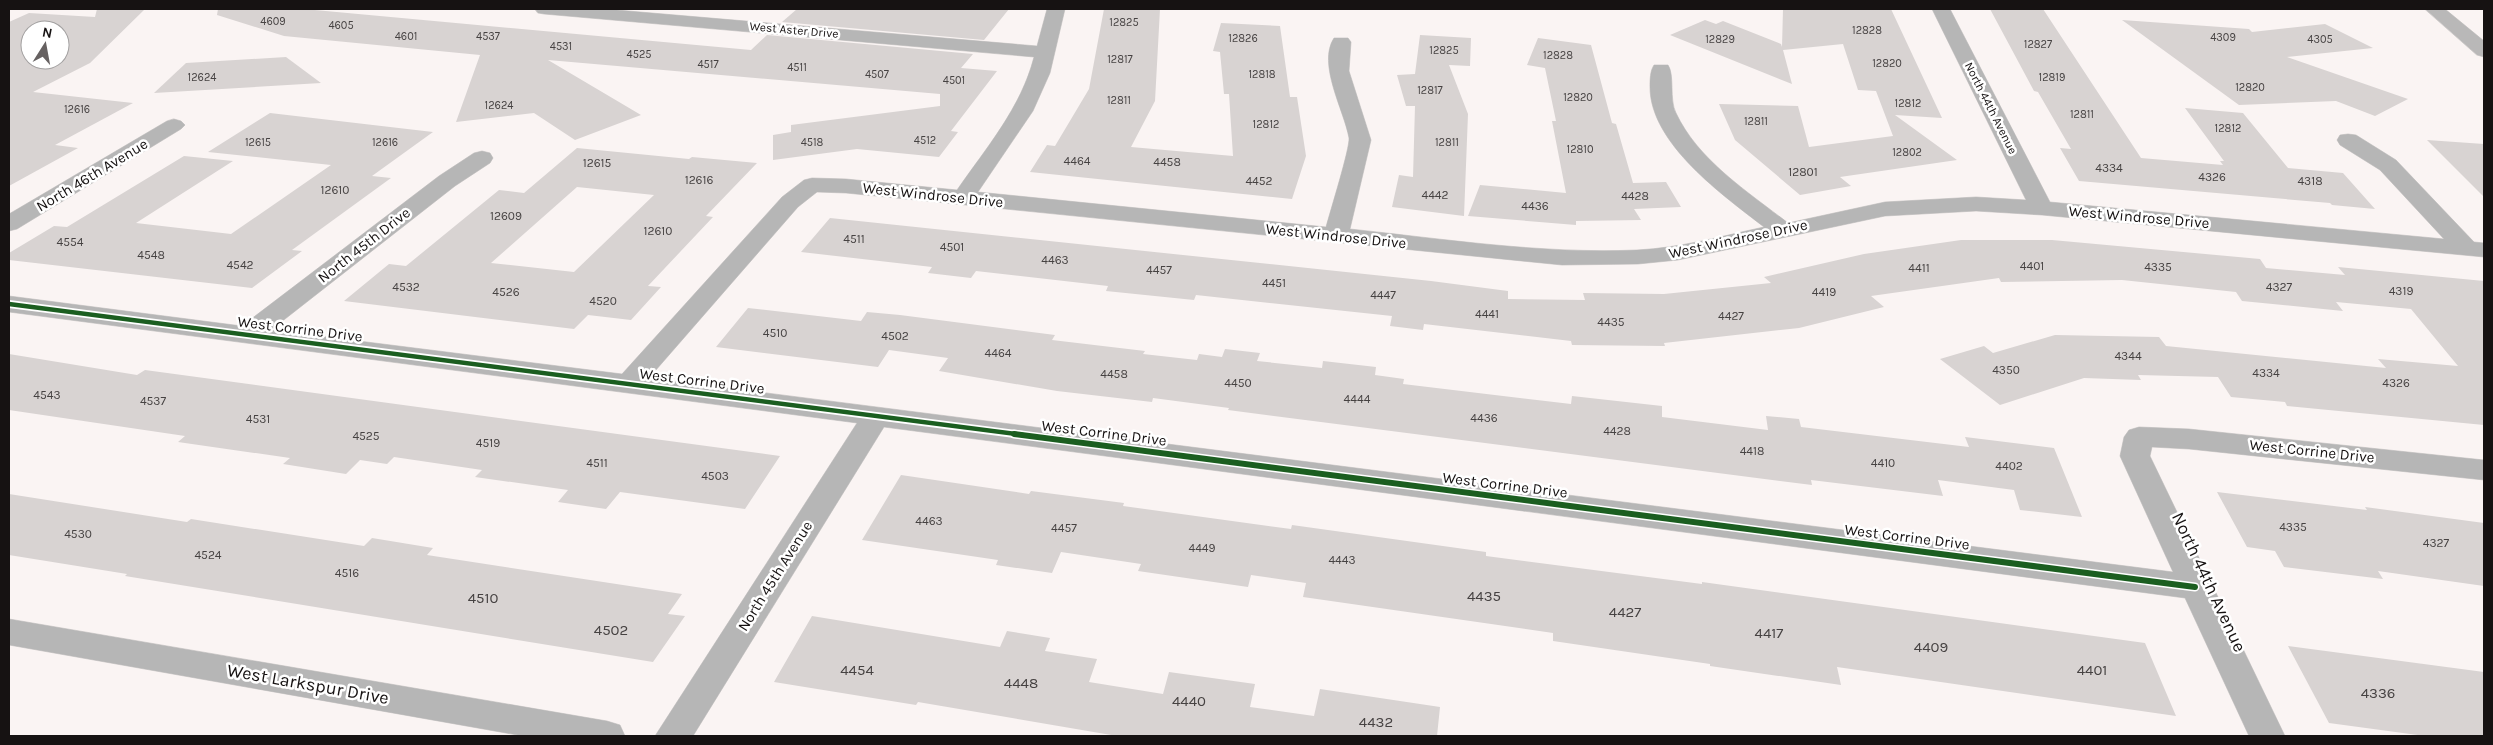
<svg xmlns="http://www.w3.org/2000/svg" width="2493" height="745" viewBox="0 0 2493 745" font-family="Karla,sans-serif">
  <rect width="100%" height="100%" fill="#faf4f3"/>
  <!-- building -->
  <g fill="#d8d3d2" fill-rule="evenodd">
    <path d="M 97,9 L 145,9 L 90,63 L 33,92 L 133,103 L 55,145 L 78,148 L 9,186 L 9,22 L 29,13 L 95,17 ZM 30,30 L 60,30 L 60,60 L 30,60 Z"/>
    <polygon points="218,9 304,9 751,50 767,35 973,54 961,68 997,71 951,131 958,132 939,157 857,149 773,160 773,135 791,132 791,125 940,106 940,94 548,60 641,115 575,140 534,113 456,122 480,55 284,36 217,15"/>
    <polygon points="797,9 1009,9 984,40 782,22"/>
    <polygon points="1104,9 1160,9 1155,101 1131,147 1233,156 1229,94 1224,94 1220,52 1213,51 1221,23 1280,26 1290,97 1297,97 1306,156 1292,199 1030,172 1047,145 1055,146 1089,89"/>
    <polygon points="1783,9 1891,9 1942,118 1895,115 1957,160 1840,177 1851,186 1800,195 1735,140 1719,104 1798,106 1809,147 1893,136 1876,91 1858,90 1843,44 1783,50 1792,84 1670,35 1705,20 1716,24 1723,21 1781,44 1782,47"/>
    <polygon points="1990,9 2043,9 2141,158 2223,165 2220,161 2224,161 2185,108 2243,113 2288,168 2343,173 2375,209 2332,205 2330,203 2079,181 2060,148 2071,149 2038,92 2034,91"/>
    <polygon points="2122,20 2249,29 2252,32 2325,24 2373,48 2287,57 2408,99 2375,116 2336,101 2239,105"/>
    <polygon points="1420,35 1471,38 1470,66 1449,65 1468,114 1464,216 1392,207 1399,175 1413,177 1415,106 1406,106 1397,75 1415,74"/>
    <polygon points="1538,38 1591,45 1612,123 1616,124 1633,183 1666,182 1681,207 1634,209 1641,220 1576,221 1576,225 1468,216 1480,185 1566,193 1552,121 1556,121 1545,68 1527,65"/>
    <polygon points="286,57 321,83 154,93 186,63"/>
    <polygon points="270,113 433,132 372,176 391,178 292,250 302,251 252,288 9,260 9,253 54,226 67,227 184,156 233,161 136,223 231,234 331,165 208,152"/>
    <polygon points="2427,140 2484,144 2484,197"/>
    <path d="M 577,148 L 689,159 L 692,157 L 757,163 L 706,216 L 713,217 L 648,286 L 661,287 L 631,320 L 588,315 L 574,329 L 344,301 L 389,264 L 406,266 L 499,190 L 524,193 ZM 577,187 L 654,195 L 574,272 L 491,263 Z"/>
    <polygon points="830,218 1431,281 1508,291 1508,299 1585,300 1583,293 1664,294 1771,283 1764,277 1864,254 1961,240 2052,240 2260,259 2266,268 2345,275 2338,267 2484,281 2484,425 2287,406 2285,402 2231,397 2218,377 2138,375 2141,380 2084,378 2000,405 1940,359 1984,346 1993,353 2055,335 2159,337 2166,346 2386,368 2378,359 2458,366 2411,309 2336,302 2343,311 2242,301 2236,292 2122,280 2001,282 1999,278 1871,296 1884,307 1799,328 1664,343 1665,346 1572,345 1571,341 1424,324 1423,330 1390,326 1392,316 1196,295 1194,300 1106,291 1108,286 976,271 971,278 928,273 932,267 801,252"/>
    <polygon points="748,308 861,321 867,312 900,315 1055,335 1052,340 1145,351 1143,354 1197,360 1199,354 1222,357 1225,349 1260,353 1257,361 1322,368 1323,361 1376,367 1375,375 1404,379 1403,384 1571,404 1572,396 1662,406 1662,417 1768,430 1766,416 1799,419 1801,427 1969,447 1965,437 2054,448 2082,517 2020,510 2014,490 1938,480 1943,496 1811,480 1812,485 1228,410 1229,408 1153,398 1152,402 1057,391 939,371 948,358 889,350 878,367 716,347"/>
    <polygon points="9,354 137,375 145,370 780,456 745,509 620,492 606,509 558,502 568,490 475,477 482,470 394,457 387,464 360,460 346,474 283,464 290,458 178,442 185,436 9,410"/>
    <polygon points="901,475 1029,494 1031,491 1124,503 1123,506 1291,529 1292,525 1486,552 1486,556 1702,584 1702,582 2145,643 2176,716 1837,667 1841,685 1710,666 1710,664 1553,641 1553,633 1303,597 1306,583 1251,575 1248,587 1138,571 1141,564 1061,552 1052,573 996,565 998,560 862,540"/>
    <polygon points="2217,492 2367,510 2365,507 2484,523 2484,586 2378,571 2383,579 2284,567 2275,551 2247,547"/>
    <polygon points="9,494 187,522 191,519 364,546 372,538 433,548 427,555 682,594 668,614 685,616 653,662 125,576 127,574 9,555"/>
    <polygon points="812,616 1000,647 1007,631 1050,638 1045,651 1097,659 1089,682 1163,694 1169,672 1255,684 1250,707 1314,716 1320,689 1440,707 1437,736 1117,736 918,702 916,705 774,682"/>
    <polygon points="2288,646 2484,672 2484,736 2425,736 2329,723"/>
  </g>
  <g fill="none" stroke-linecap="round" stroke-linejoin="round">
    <!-- minor casing -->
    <g stroke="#d5d1d0" stroke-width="1">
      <g id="minor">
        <path d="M 535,9 L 605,9 L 1037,46 L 1047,9 L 1065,9 L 1050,73 L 1033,111 L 978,192 L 1326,227 C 1330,212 1350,148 1349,138 C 1344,110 1317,64 1334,38 L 1348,38 L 1351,42 L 1349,71 L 1371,140 L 1350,229 C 1445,239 1541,254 1637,250 C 1680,248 1722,236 1764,227 C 1724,196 1650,144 1650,87 C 1650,80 1650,71 1654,65 L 1668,65 C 1675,75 1669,99 1676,113 C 1698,160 1748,192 1788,223 L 1885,202 L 1976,197 L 2026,200 L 1932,9 L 1950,9 L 2050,202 L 2444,239 L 2380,170 L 2340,145 L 2337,140 L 2340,135 L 2348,134 L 2356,135 L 2396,160 L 2474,242 L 2484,243 L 2484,257 L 2042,215 L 1976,211 L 1885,216 L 1678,260 L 1638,264 L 1562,265 L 846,193 L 817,192 L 798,207 L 649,378 L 2173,572 L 2120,456 L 2124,437 L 2129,430 L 2139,427 L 2189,429 L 2484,460 L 2484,480 L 2189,449 L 2152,447 L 2150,456 L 2285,736 L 2249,736 L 2185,598 L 884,427 L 693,736 L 655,736 L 857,423 L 9,312 L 9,296 L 242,326 L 439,176 L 474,153 L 482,151 L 490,153 L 493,158 L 490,163 L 455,186 L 271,330 L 622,374 L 782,197 L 804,180 L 812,178 L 846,179 L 957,190 C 986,148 1021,108 1034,57 L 544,14 L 538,13 Z"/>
        <polygon points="174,119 181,121 185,125 181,129 17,229 9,231 9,214 167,121"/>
        <polygon points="9,619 607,721 620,725 625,736 523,736 9,645"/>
      </g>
    </g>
    <!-- major casing -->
    <g stroke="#d5d1d0" stroke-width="1">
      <polygon id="major" points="2425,9 2445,9 2484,41 2484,57 2477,55"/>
    </g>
    <!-- minor -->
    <use href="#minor" fill="#b6b6b6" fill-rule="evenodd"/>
    <!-- major -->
    <use href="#major" fill="#b9b8b8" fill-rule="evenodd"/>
    <!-- cycleway-far1 casing -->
    <g stroke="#fff" stroke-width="8">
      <polyline id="cycleway-far1" points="9,304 1023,435"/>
    </g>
    <!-- cycleway casing -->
    <g stroke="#fff" stroke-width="9">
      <polyline id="cycleway" points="1014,434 2195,587"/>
    </g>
    <!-- cycleway-far1 -->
    <use href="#cycleway-far1" stroke="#1b5e20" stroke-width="4.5"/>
    <!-- cycleway -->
    <use href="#cycleway" stroke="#1b5e20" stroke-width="6"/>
  </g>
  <g text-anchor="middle" stroke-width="5" stroke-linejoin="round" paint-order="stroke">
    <!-- far-number labels -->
    <g font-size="11" fill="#464242">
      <text x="273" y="25">4609</text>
      <text x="1124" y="26">12825</text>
      <text x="341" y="29">4605</text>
      <text x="1867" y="34">12828</text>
      <text x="406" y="40">4601</text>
      <text x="488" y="40">4537</text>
      <text x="2223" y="41">4309</text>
      <text x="1243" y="42">12826</text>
      <text x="1720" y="43">12829</text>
      <text x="2320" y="43">4305</text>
      <text x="2038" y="48">12827</text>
      <text x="561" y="50">4531</text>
      <text x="1444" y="54">12825</text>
      <text x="639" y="58">4525</text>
      <text x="1558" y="59">12828</text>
      <text x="1120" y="63">12817</text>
      <text x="1887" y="67">12820</text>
      <text x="708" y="68">4517</text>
      <text x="797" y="71">4511</text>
      <text x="877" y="78">4507</text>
      <text x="1262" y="78">12818</text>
      <text x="202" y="81">12624</text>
      <text x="2052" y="81">12819</text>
      <text x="954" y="84">4501</text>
      <text x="2250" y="91">12820</text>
      <text x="1430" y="94">12817</text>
      <text x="1578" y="101">12820</text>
      <text x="1119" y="104">12811</text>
      <text x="1908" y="107">12812</text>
      <text x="499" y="109">12624</text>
      <text x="77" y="113">12616</text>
      <text x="2082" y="118">12811</text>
      <text x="1756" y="125">12811</text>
      <text x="1266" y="128">12812</text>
      <text x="2228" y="132">12812</text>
      <text x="925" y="144">4512</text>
      <text x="258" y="146">12615</text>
      <text x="385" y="146">12616</text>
      <text x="812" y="146">4518</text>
      <text x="1447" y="146">12811</text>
      <text x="1580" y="153">12810</text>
      <text x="1907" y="156">12802</text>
    </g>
    <!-- far-street labels -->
    <g font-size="12" fill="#161212" stroke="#fff">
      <text transform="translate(794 30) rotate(5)" y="4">West Aster Drive</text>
      <text transform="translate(1991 108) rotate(63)" y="4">North 44th Avenue</text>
    </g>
    <!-- number labels -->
    <g font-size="12" fill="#464242">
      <text x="1077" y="165">4464</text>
      <text x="1167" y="166">4458</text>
      <text x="597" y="167">12615</text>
      <text x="2109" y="172">4334</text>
      <text x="1803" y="176">12801</text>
      <text x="2212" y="181">4326</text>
      <text x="699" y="184">12616</text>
      <text x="1259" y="185">4452</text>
      <text x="2310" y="185">4318</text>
      <text x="335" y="194">12610</text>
      <text x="1435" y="199">4442</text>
      <text x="1635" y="200">4428</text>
      <text x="1535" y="210">4436</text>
      <text x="506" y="220">12609</text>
      <text x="658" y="235">12610</text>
      <text x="854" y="243">4511</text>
      <text x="70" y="246">4554</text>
      <text x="952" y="251">4501</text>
      <text x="151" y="259">4548</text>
      <text x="1055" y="264">4463</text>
      <text x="240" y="269">4542</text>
      <text x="2032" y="270">4401</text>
      <text x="2158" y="271">4335</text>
      <text x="1919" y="272">4411</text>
      <text x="1159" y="274">4457</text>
      <text x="1274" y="287">4451</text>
      <text x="406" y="291">4532</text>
      <text x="2279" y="291">4327</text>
      <text x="2401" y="295">4319</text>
      <text x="506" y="296">4526</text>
      <text x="1824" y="296">4419</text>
      <text x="1383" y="299">4447</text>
      <text x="603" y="305">4520</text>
      <text x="1487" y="318">4441</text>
      <text x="1731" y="320">4427</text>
      <text x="1611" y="326">4435</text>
      <text x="775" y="337">4510</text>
      <text x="895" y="340">4502</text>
      <text x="998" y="357">4464</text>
      <text x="2128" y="360">4344</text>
      <text x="2006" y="374">4350</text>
      <text x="2266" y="377">4334</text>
      <text x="1114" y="378">4458</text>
      <text x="1238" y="387">4450</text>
      <text x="2396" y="387">4326</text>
      <text x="47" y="399">4543</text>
      <text x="1357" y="403">4444</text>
      <text x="153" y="405">4537</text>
      <text x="1484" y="422">4436</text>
      <text x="258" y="423">4531</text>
      <text x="1617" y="435">4428</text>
      <text x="366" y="440">4525</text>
      <text x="488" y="447">4519</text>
      <text x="1752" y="455">4418</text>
      <text x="597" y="467">4511</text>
      <text x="1883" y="467">4410</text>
      <text x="2009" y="470">4402</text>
      <text x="715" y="480">4503</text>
      <text x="929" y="525">4463</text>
      <text x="2293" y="531">4335</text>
      <text x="1064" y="532">4457</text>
      <text x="78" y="538">4530</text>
      <text x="2436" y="547">4327</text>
      <text x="1202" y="552">4449</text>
      <text x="208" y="559">4524</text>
      <text x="1342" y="564">4443</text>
      <text x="347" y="577">4516</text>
    </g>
    <!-- street labels -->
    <g font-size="15" fill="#161212" stroke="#fff">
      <text transform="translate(92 175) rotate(-31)" y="5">North 46th Avenue</text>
      <text transform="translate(933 195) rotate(6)" y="5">West Windrose Drive</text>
      <text transform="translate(2139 217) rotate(5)" y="5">West Windrose Drive</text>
      <text transform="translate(1336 236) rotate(6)" y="5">West Windrose Drive</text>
      <text transform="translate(1738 239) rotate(-12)" y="5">West Windrose Drive</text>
      <text transform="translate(364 245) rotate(-38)" y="5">North 45th Drive</text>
      <text transform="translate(300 329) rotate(7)" y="5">West Corrine Drive</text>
      <text transform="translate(702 381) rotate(7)" y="5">West Corrine Drive</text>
      <text transform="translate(1104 433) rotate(7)" y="5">West Corrine Drive</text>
      <text transform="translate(2312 451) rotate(6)" y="5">West Corrine Drive</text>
      <text transform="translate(1505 485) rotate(7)" y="5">West Corrine Drive</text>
      <text transform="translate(1907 537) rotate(7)" y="5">West Corrine Drive</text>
      <text transform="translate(775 576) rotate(-58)" y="5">North 45th Avenue</text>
    </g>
    <!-- near-number labels -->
    <g font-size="15" fill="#464242">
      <text x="1484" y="601">4435</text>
      <text x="483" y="603">4510</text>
      <text x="1625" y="617">4427</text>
      <text x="611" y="635">4502</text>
      <text x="1769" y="638">4417</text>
      <text x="1931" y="652">4409</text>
      <text x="857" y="675">4454</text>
      <text x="2092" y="675">4401</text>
      <text x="1021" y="688">4448</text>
      <text x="2378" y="698">4336</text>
      <text x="1189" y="706">4440</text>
      <text x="1376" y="727">4432</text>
    </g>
    <!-- near-street labels -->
    <g font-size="18" fill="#161212" stroke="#fff">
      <text transform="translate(2209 582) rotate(65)" y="6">North 44th Avenue</text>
      <text transform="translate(308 684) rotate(10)" y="6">West Larkspur Drive</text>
    </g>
  </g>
  <!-- border -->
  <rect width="2493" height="745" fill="none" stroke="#161212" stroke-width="20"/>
  <!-- north arrow -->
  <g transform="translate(45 45) rotate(11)"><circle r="24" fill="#ffffff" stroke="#a2a0a0"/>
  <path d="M0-4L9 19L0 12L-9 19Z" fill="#666161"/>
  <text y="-8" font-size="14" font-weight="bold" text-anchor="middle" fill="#161212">N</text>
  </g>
</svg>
